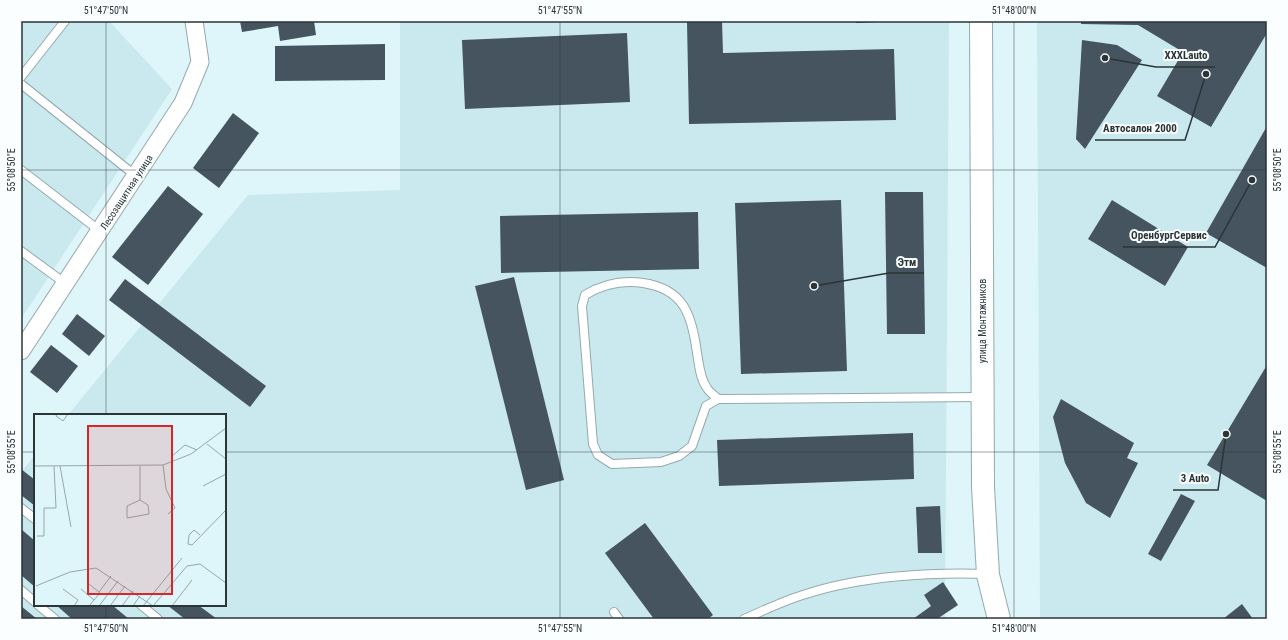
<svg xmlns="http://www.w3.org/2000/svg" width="1288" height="640" viewBox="0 0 1288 640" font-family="'Roboto Condensed',sans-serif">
  <rect width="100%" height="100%" fill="#def5f9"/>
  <!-- built -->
  <g fill="#cae9ef">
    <polygon points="21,21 109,21 172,89 21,319"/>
    <polygon points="400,21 949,21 945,619 21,619 21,472 35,455 35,605 225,605 225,415 68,415 248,195 400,190"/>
    <polygon points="1037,21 1267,21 1267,619 1040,619"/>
  </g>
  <!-- building -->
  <g fill="#45545e">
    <polygon points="240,21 314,21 316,35 280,41 278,26 242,32"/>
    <polygon points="722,21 723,53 894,49 896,120 689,124 687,22"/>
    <polygon points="856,21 877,21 877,22 856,23"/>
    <polygon points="1081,21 1267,21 1267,33 1211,127 1157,96 1183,52 1138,25 1081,24"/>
    <polygon points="627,33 630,102 465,109 462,40"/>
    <polygon points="1082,40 1117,45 1142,60 1085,149 1076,139"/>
    <polygon points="385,44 385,80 275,81 275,46"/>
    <polygon points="233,113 259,133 219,188 193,168"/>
    <polygon points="1267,126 1267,268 1206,233"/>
    <polygon points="168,186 203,214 148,285 112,257"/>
    <polygon points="885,192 923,192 925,334 887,334"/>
    <polygon points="841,200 847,371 741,374 735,203"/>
    <polygon points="1112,200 1188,247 1165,286 1088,239"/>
    <polygon points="698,212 699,269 501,273 500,216"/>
    <polygon points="514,277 564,480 526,490 475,286"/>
    <polygon points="125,279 266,386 250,407 109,300"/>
    <polygon points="77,314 105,336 89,356 62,334"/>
    <polygon points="51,345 78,366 57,393 30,372"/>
    <polygon points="1267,365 1267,501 1207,465"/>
    <polygon points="1061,399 1134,443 1127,458 1138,463 1110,518 1086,503 1065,463 1053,417"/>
    <polygon points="913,433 914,479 719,486 717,440"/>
    <polygon points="21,469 35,480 35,506 21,495"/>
    <polygon points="1181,494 1195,501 1161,561 1148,554"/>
    <polygon points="940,506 942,553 918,553 916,507"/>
    <polygon points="645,523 713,615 708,619 654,619 605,553"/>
    <polygon points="21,529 35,541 35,587 21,575"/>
    <polygon points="943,582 958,605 937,619 913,619 931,606 924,595"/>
    <polygon points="1242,604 1253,619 1223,619"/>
    <polygon points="56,605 112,605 129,619 72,619"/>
    <polygon points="167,605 198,605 217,619 185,619"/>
    <polygon points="21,606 37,619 21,619"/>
  </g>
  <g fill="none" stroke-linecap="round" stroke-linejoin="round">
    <!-- lane casing -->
    <g stroke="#94aaad" stroke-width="10">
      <g id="lane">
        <polyline points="21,77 65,21"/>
        <polyline points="21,84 136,176"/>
        <polyline points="21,170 100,231"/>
        <polyline points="21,251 66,284"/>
        <path d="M 718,399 C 714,395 709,392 707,388 C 700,379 699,364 697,353 C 692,315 684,289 643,283 C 622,280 603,284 585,295 L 582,306 L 593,444 L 598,455 L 612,464 L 661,462 L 679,456 L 692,446 L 706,406 L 718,399 L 982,397"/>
        <polyline points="21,508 35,519"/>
        <polyline points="21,590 35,602"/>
        <polyline points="38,605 55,619"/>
        <polyline points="141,605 158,619"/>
        <polyline points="614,612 619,619"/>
        <path d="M 744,619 C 765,610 785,600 806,594 C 861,576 931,572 988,574"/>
      </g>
    </g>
    <!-- street casing -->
    <g stroke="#94aaad" stroke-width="19">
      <polyline id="street" points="21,351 183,103 200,62 194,21"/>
    </g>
    <!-- secondary casing -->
    <g stroke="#94aaad" stroke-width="24">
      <polyline id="secondary" points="981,21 983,487 988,575 999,619"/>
    </g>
    <!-- lane -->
    <use href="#lane" stroke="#fff" stroke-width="8"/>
    <!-- street -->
    <use href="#street" stroke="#fff" stroke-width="17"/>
    <!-- secondary -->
    <use href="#secondary" stroke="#fff" stroke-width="22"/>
  </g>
  <!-- ticks -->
  <path fill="none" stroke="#2b3436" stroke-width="1" stroke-opacity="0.45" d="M 106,21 L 106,415M 560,21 L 560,619M 1014,21 L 1014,619M 21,170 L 1267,170M 21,452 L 35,452M 225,452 L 1267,452M 106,605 L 106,619"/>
  <g text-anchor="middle" stroke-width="4" stroke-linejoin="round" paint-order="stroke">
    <!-- street labels -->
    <g font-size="10" fill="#2b3436" stroke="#fafeff">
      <text transform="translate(126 192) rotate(-57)" y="4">Лесозащитная улица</text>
      <text transform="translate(982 321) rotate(-90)" y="4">улица Монтажников</text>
    </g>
  </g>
  <!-- overview -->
  <g transform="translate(34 414)">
    <rect width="192" height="192" fill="#def5f9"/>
    <path fill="none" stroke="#96a8ab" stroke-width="1" d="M 23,0 L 22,2 L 29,7 L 34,0M 173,30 L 192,45M 137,43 L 151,31 L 163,36M 129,51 L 132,75 L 141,94 L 134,100M 0,52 L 129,51 L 157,40 L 192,14M 26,52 L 37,113M 106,52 L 106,86 L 114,91 L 115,100 L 93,104 L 93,92 L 106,86M 169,72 L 192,60M 166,121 L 160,116 L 155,121 L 154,130 L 158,131 L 192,96M 3,122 L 10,122 L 10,94 L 22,94 L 20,52M 55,170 L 66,179 L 55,192M 2,172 L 36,158 L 62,154 L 119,192M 29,175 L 44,186 L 40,192M 47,175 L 60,186M 65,178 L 77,162M 65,192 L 84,167M 76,192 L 91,172M 88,192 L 99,177M 99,192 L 106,182M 109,192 L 148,144M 119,192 L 153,152 L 166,150 L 192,169M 138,192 L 158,166"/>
    <path fill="#d62828" fill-opacity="0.15" stroke="#d62828" stroke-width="2" d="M 54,12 L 138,12 L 138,180 L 54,180 Z"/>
    <rect width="192" height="192" fill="none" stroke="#2b3436" stroke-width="2"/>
  </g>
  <!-- callouts -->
  <path fill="none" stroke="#2b3436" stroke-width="1.5" d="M1105 58L1156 67H1215M1206 74L1185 140H1095M1252 180L1215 247H1123M814 286L889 273H924M1226 434L1218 490H1173"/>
  <g fill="#2b3436" stroke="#fafeff" stroke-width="1.5">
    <circle cx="1105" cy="58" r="4"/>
    <circle cx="1206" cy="74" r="4"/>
    <circle cx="1252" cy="180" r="4"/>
    <circle cx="814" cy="286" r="4"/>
    <circle cx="1226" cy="434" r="4"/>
  </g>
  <g font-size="11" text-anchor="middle" font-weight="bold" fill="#2b3436" stroke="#fafeff" stroke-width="4" stroke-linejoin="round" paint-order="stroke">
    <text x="1186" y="59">XXXLauto</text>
    <text x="1140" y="132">Автосалон 2000</text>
    <text x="1169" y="239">ОренбургСервис</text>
    <text x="907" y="266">Этм</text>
    <text x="1195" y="482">3 Auto</text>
  </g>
  <!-- border -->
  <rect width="1288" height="640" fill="none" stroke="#fafeff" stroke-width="44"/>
  <rect x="22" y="22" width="1244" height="596" fill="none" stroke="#2b3436" stroke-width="1.5"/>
  <g font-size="10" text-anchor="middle" fill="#2b3436">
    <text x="106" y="14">51°47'50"N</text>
    <text x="560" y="14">51°47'55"N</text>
    <text x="1014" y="14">51°48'00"N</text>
    <text transform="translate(1277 170) rotate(-90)" y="4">55°08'50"E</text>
    <text transform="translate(11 170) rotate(-90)" y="4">55°08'50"E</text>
    <text transform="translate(1277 452) rotate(-90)" y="4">55°08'55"E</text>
    <text transform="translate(11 452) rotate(-90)" y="4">55°08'55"E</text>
    <text x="106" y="632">51°47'50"N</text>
    <text x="560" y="632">51°47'55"N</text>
    <text x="1014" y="632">51°48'00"N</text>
  </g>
</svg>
